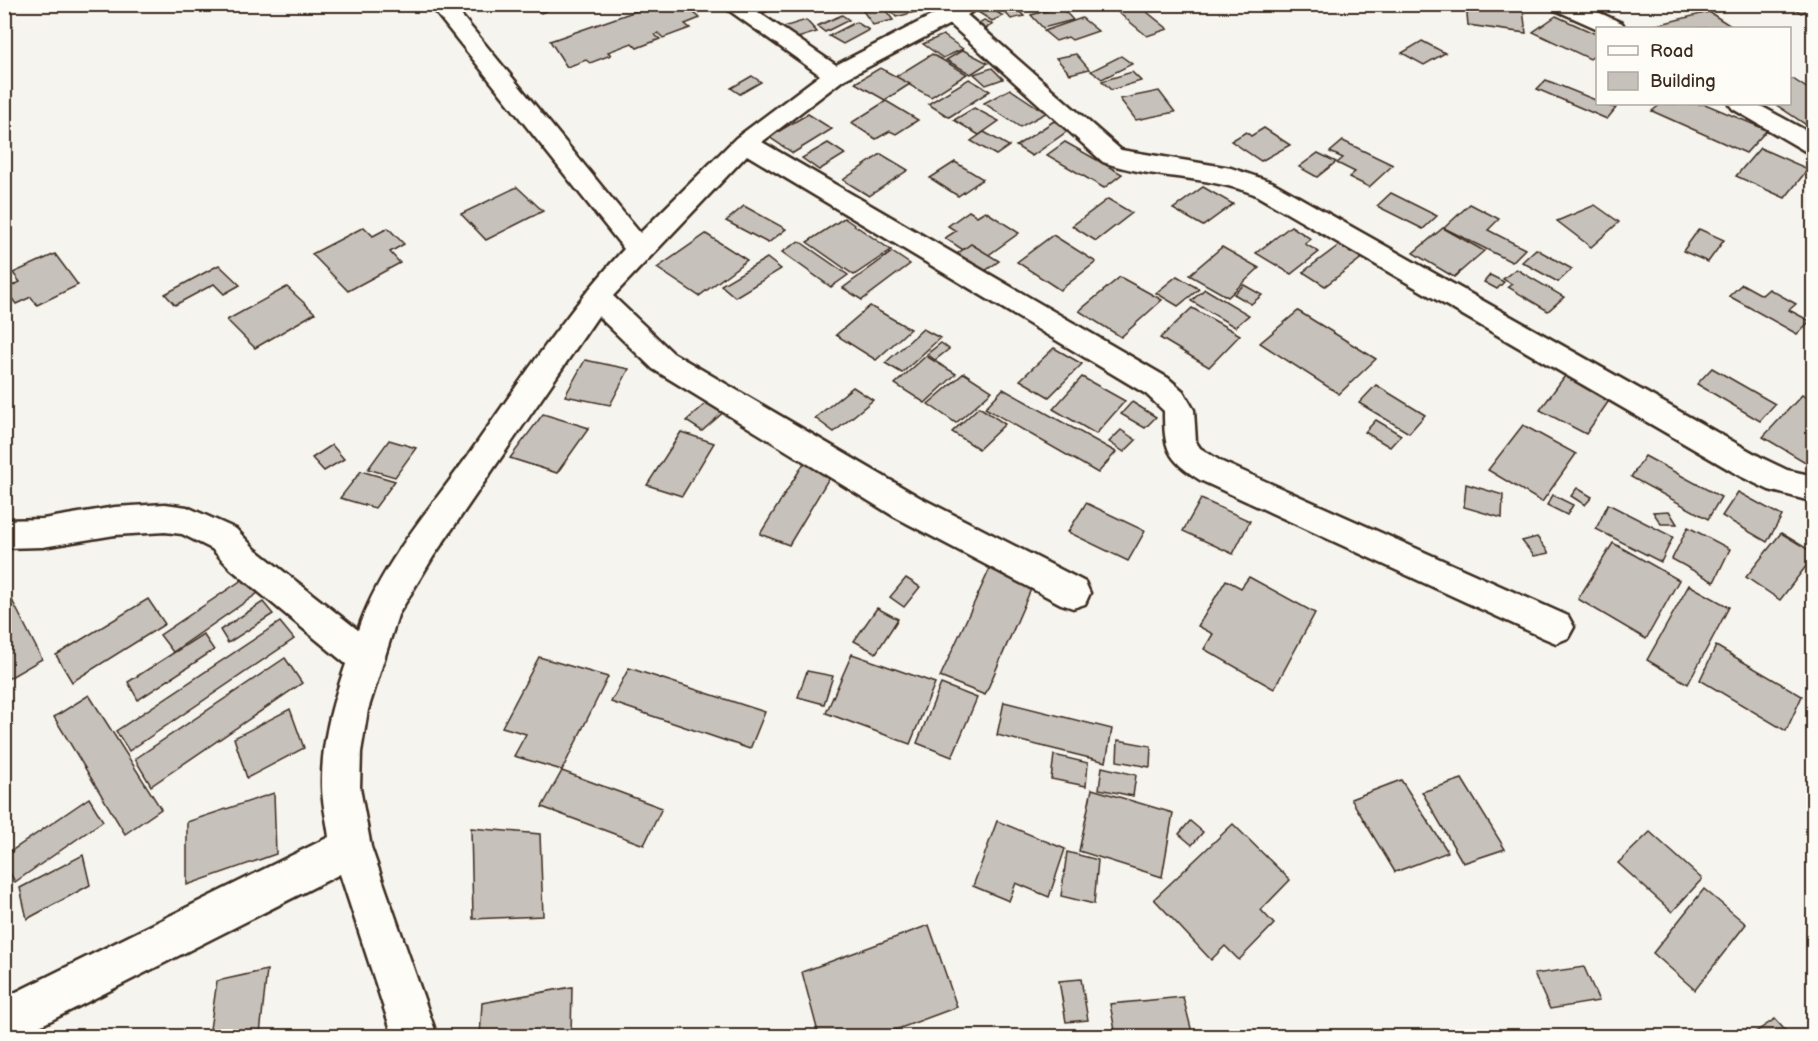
<svg xmlns="http://www.w3.org/2000/svg" width="1818" height="1041" viewBox="0 0 1818 1041" font-family="'Balsamiq Sans',sans-serif">
  <rect width="100%" height="100%" fill="#f5f4ee"/>
  <filter id="ink" filterUnits="userSpaceOnUse"><feTurbulence type="fractalNoise" baseFrequency=".0167" numOctaves="2"/><feDisplacementMap in="SourceGraphic" scale="12" xChannelSelector="R" yChannelSelector="G"/><feConvolveMatrix kernelMatrix="1 2 1 2 8 2 1 2 1" color-interpolation-filters="sRGB"/></filter>
  <g filter="url(#ink)">
    <!-- building -->
    <g fill="#c7c1bb" stroke="#3b2a1e" stroke-width="1.5">
      <polygon points="530,4 562,4 541,13"/>
      <polygon points="656,4 683,4 700,18 685,24 690,28 663,38 658,33 655,35 660,39 637,48 632,43 608,52 611,55 590,63 586,60 567,67 550,41"/>
      <polygon points="752,4 783,4 764,13"/>
      <polygon points="858,4 881,4 893,20 873,25"/>
      <polygon points="885,4 923,4 927,9 896,17"/>
      <polygon points="1108,4 1137,4 1168,29 1147,36"/>
      <polygon points="1466,4 1523,10 1526,33 1468,25"/>
      <polygon points="1788,4 1814,4 1814,9 1801,13"/>
      <polygon points="1014,6 1024,16 1011,19 1002,9"/>
      <polygon points="989,7 1003,16 992,21 978,12"/>
      <polygon points="1061,7 1073,20 1043,28 1031,15"/>
      <polygon points="1709,12 1734,28 1655,28 1652,26"/>
      <polygon points="842,15 849,20 825,32 817,26"/>
      <polygon points="1556,16 1598,35 1598,53 1590,59 1533,32"/>
      <polygon points="1082,18 1098,31 1072,40 1068,37 1056,41 1044,31"/>
      <polygon points="806,20 817,32 791,40 780,28"/>
      <polygon points="984,20 993,24 969,39 960,34"/>
      <polygon points="856,22 869,30 843,44 829,36"/>
      <polygon points="943,35 963,49 943,58 923,44"/>
      <polygon points="1422,41 1445,53 1424,65 1402,53"/>
      <polygon points="963,50 988,63 971,74 946,60"/>
      <polygon points="932,54 967,74 931,97 895,77"/>
      <polygon points="1076,54 1089,69 1070,74 1056,58"/>
      <polygon points="1121,56 1132,64 1102,79 1091,71"/>
      <polygon points="880,68 910,84 885,100 855,83"/>
      <polygon points="992,68 1003,79 986,85 974,74"/>
      <polygon points="1132,72 1141,81 1111,90 1102,81"/>
      <polygon points="752,76 761,82 740,94 731,88"/>
      <polygon points="969,79 990,91 949,117 928,104"/>
      <polygon points="1793,79 1814,93 1814,130 1775,104 1790,104 1790,80"/>
      <polygon points="1546,80 1598,101 1598,104 1616,108 1607,119 1537,89"/>
      <polygon points="1010,89 1046,113 1020,127 984,103"/>
      <polygon points="1159,91 1175,112 1136,120 1120,99"/>
      <polygon points="886,101 918,120 896,134 890,131 876,139 851,123"/>
      <polygon points="1661,104 1705,104 1767,130 1746,153 1652,111"/>
      <polygon points="974,108 999,121 979,135 954,120"/>
      <polygon points="808,114 832,129 793,153 769,137"/>
      <polygon points="1054,121 1069,130 1032,156 1016,146"/>
      <polygon points="1264,128 1290,145 1261,161 1231,141 1246,132 1251,136"/>
      <polygon points="984,132 1009,146 996,155 971,141"/>
      <polygon points="1343,141 1393,165 1369,187 1349,177 1355,172 1337,163 1343,158 1330,152"/>
      <polygon points="1065,142 1122,174 1104,188 1047,155"/>
      <polygon points="828,143 845,154 819,170 802,158"/>
      <polygon points="1760,148 1808,169 1785,198 1736,176"/>
      <polygon points="1318,153 1336,162 1317,177 1299,167"/>
      <polygon points="881,154 908,170 869,196 843,180"/>
      <polygon points="955,162 983,179 958,196 930,178"/>
      <polygon points="517,187 543,211 486,240 461,214"/>
      <polygon points="1203,187 1233,204 1203,226 1173,209"/>
      <polygon points="1391,193 1437,216 1423,229 1377,206"/>
      <polygon points="1108,199 1132,213 1096,241 1072,226"/>
      <polygon points="1470,204 1499,219 1488,230 1525,249 1512,262 1444,228"/>
      <polygon points="1595,205 1619,222 1591,247 1557,221"/>
      <polygon points="744,206 786,229 768,243 726,221"/>
      <polygon points="969,211 977,216 985,211 1019,233 980,261 945,238 956,231 948,226"/>
      <polygon points="844,218 891,250 854,275 807,242"/>
      <polygon points="1291,226 1311,239 1305,244 1319,252 1291,274 1256,253"/>
      <polygon points="364,227 373,236 388,228 404,244 390,252 400,263 348,291 312,254"/>
      <polygon points="1443,228 1484,251 1454,277 1413,253"/>
      <polygon points="1699,229 1724,240 1708,262 1683,251"/>
      <polygon points="706,234 747,260 699,296 657,268"/>
      <polygon points="1354,234 1376,247 1325,286 1303,272"/>
      <polygon points="1053,235 1096,262 1060,290 1017,262"/>
      <polygon points="799,241 848,275 831,287 782,252"/>
      <polygon points="971,244 999,261 982,273 954,256"/>
      <polygon points="1222,247 1259,268 1228,297 1189,275"/>
      <polygon points="1536,249 1572,269 1558,282 1522,262"/>
      <polygon points="892,252 910,264 862,300 843,288"/>
      <polygon points="55,254 78,285 37,305 31,297 16,304 5,289 20,282 13,273"/>
      <polygon points="767,258 781,269 735,297 721,285"/>
      <polygon points="219,265 240,285 224,294 214,284 175,305 165,294"/>
      <polygon points="1516,269 1564,297 1548,311 1508,287 1512,284 1503,279"/>
      <polygon points="1490,275 1504,282 1497,289 1484,282"/>
      <polygon points="1177,276 1199,289 1178,306 1156,293"/>
      <polygon points="1120,277 1162,300 1121,337 1079,311"/>
      <polygon points="1742,284 1762,295 1769,289 1796,304 1789,310 1810,321 1797,334 1729,296"/>
      <polygon points="1244,285 1262,295 1251,304 1234,294"/>
      <polygon points="287,287 315,313 255,348 227,320"/>
      <polygon points="1205,289 1249,315 1235,327 1191,301"/>
      <polygon points="870,306 910,329 876,360 836,335"/>
      <polygon points="1192,308 1240,335 1209,367 1160,338"/>
      <polygon points="1298,311 1376,359 1339,394 1260,343"/>
      <polygon points="923,329 940,338 902,373 885,363"/>
      <polygon points="941,343 949,349 935,360 927,354"/>
      <polygon points="1054,348 1082,364 1049,397 1020,380"/>
      <polygon points="926,356 956,374 925,403 895,384"/>
      <polygon points="585,360 629,369 610,405 565,396"/>
      <polygon points="1712,368 1775,404 1760,421 1697,384"/>
      <polygon points="1570,369 1615,392 1586,434 1540,410"/>
      <polygon points="964,373 992,391 956,423 928,404"/>
      <polygon points="1082,377 1125,401 1096,434 1053,409"/>
      <polygon points="1376,385 1425,415 1409,433 1359,403"/>
      <polygon points="853,387 873,400 834,432 815,418"/>
      <polygon points="1003,389 1116,452 1098,473 985,408"/>
      <polygon points="1802,395 1814,401 1812,466 1763,437"/>
      <polygon points="711,399 727,409 702,431 686,421"/>
      <polygon points="1132,402 1156,417 1145,428 1121,414"/>
      <polygon points="979,407 1005,424 979,449 952,432"/>
      <polygon points="543,414 589,428 557,473 510,458"/>
      <polygon points="1376,420 1401,435 1390,447 1365,432"/>
      <polygon points="1523,425 1576,454 1542,502 1488,470"/>
      <polygon points="1121,430 1136,440 1124,452 1109,442"/>
      <polygon points="681,432 714,443 682,496 647,485"/>
      <polygon points="389,440 416,448 395,477 368,469"/>
      <polygon points="332,445 344,459 324,471 312,458"/>
      <polygon points="1645,456 1721,497 1708,519 1631,477"/>
      <polygon points="804,463 832,473 789,545 760,534"/>
      <polygon points="361,471 395,481 375,508 340,498"/>
      <polygon points="1466,484 1503,495 1502,518 1464,507"/>
      <polygon points="1577,488 1592,497 1585,505 1571,496"/>
      <polygon points="1738,492 1782,516 1767,542 1722,516"/>
      <polygon points="1553,495 1573,505 1567,515 1547,505"/>
      <polygon points="1201,499 1250,521 1233,554 1183,531"/>
      <polygon points="1086,503 1145,531 1128,561 1068,532"/>
      <polygon points="1608,504 1673,537 1661,562 1596,529"/>
      <polygon points="1669,511 1677,524 1661,524 1653,512"/>
      <polygon points="1688,527 1730,549 1714,582 1672,559"/>
      <polygon points="1781,533 1814,553 1814,556 1780,600 1746,577"/>
      <polygon points="1537,537 1549,553 1534,556 1522,541"/>
      <polygon points="1613,543 1679,580 1646,639 1578,599"/>
      <polygon points="992,564 1035,580 985,695 940,677"/>
      <polygon points="1249,577 1315,613 1274,689 1204,649 1213,634 1198,626 1226,580 1241,588"/>
      <polygon points="245,578 258,593 173,652 160,635"/>
      <polygon points="906,578 920,587 904,607 890,597"/>
      <polygon points="1689,585 1729,607 1688,684 1647,660"/>
      <polygon points="148,599 165,624 72,682 56,655"/>
      <polygon points="12,600 42,659 4,681 4,604"/>
      <polygon points="263,602 273,614 228,643 220,630"/>
      <polygon points="877,608 898,619 876,653 854,641"/>
      <polygon points="280,622 294,639 129,751 116,731"/>
      <polygon points="203,634 214,650 138,700 128,682"/>
      <polygon points="1716,646 1802,696 1786,731 1700,680"/>
      <polygon points="852,654 935,683 910,744 826,713"/>
      <polygon points="539,657 608,677 562,770 514,756 526,734 502,727"/>
      <polygon points="285,658 302,683 151,786 135,759"/>
      <polygon points="629,668 765,712 750,749 611,702"/>
      <polygon points="807,671 833,676 824,704 798,697"/>
      <polygon points="941,684 977,698 952,757 917,743"/>
      <polygon points="89,695 161,809 125,834 54,717"/>
      <polygon points="1004,702 1112,729 1106,762 997,735"/>
      <polygon points="290,709 304,748 247,778 234,738"/>
      <polygon points="1118,740 1151,746 1150,767 1117,761"/>
      <polygon points="1054,755 1088,763 1086,786 1051,779"/>
      <polygon points="1102,767 1136,775 1133,796 1099,789"/>
      <polygon points="562,771 662,808 644,845 542,807"/>
      <polygon points="1462,779 1505,849 1463,863 1422,792"/>
      <polygon points="1401,780 1448,852 1395,872 1351,799"/>
      <polygon points="1092,789 1173,813 1162,877 1079,851"/>
      <polygon points="274,793 276,854 187,885 187,822"/>
      <polygon points="89,798 103,821 15,882 4,863 4,856"/>
      <polygon points="997,821 1065,849 1049,897 1016,883 1009,901 973,886"/>
      <polygon points="1190,821 1203,832 1192,845 1179,834"/>
      <polygon points="1233,824 1290,880 1261,910 1274,924 1239,960 1225,946 1211,960 1154,899"/>
      <polygon points="471,828 540,834 543,916 473,919"/>
      <polygon points="1650,832 1702,879 1672,912 1618,863"/>
      <polygon points="1067,852 1098,860 1094,904 1061,896"/>
      <polygon points="83,855 90,885 27,919 20,888"/>
      <polygon points="1704,889 1746,924 1695,990 1653,953"/>
      <polygon points="929,925 957,1007 879,1036 819,1036 802,972"/>
      <polygon points="1584,967 1599,1001 1550,1009 1534,974"/>
      <polygon points="267,970 260,1034 247,1036 209,1036 217,981"/>
      <polygon points="1081,979 1088,1020 1066,1022 1059,981"/>
      <polygon points="572,987 571,1036 480,1036 482,1003"/>
      <polygon points="1183,997 1193,1036 1116,1036 1110,1004"/>
      <polygon points="1775,1019 1790,1036 1751,1035"/>
    </g>
    <g fill="none" stroke-linecap="round" stroke-linejoin="round">
      <!-- minor casing -->
      <g stroke="#3b2a1e" stroke-width="5">
        <g id="minor">
          <path d="M 429,4 L 452,4 L 640,233 L 736,138 L 820,75 L 720,4 L 746,4 L 836,65 L 954,4 L 983,4 L 967,15 L 1121,150 L 1231,168 L 1272,182 L 1764,459 L 1787,470 L 1814,476 L 1814,502 L 1769,490 L 1742,477 L 1254,194 C 1205,175 1152,179 1103,162 L 950,24 L 843,80 L 762,142 L 1168,378 L 1183,391 L 1194,410 L 1196,442 L 1200,448 L 1222,462 L 1568,616 L 1574,627 L 1568,638 L 1556,643 L 1544,638 L 1200,480 C 1167,459 1164,449 1164,411 L 1146,394 L 747,155 L 613,296 L 673,353 L 919,497 L 1085,582 L 1090,593 L 1085,604 L 1073,608 L 1061,604 L 895,517 L 653,369 L 598,316 L 433,557 L 398,615 L 368,710 L 361,752 L 360,788 L 371,847 L 437,1036 L 393,1036 L 340,874 L 20,1036 L 4,1036 L 4,998 L 329,837 C 327,820 322,803 322,786 C 321,743 332,704 346,664 L 231,569 L 212,549 L 182,534 L 165,532 L 115,535 L 43,547 L 4,548 L 4,520 L 43,519 L 115,507 L 165,504 L 187,507 L 236,529 L 255,549 L 358,630 C 379,567 428,511 467,457 C 517,386 565,313 624,249 Z"/>
          <polygon points="1550,4 1580,4 1622,23 1625,28 1598,29 1553,9"/>
          <polygon points="1729,104 1757,104 1814,135 1814,154 1805,151 1733,109"/>
        </g>
      </g>
      <!-- minor -->
      <use href="#minor" fill="#fdfcf7" fill-rule="evenodd"/>
    </g>
  </g>
  <!-- margin -->
  <rect width="1818" height="1041" fill="none" stroke="#fdfcf7" stroke-width="24"/>
  <rect x="12" y="12" width="1794" height="1017" fill="none" stroke="#3b2a1e" stroke-width="2" filter="url(#ink)"/>
  <!-- legend -->
  <rect x="1596" y="27" width="195" height="78" fill="#fdfcf7" stroke="#afa8a0" stroke-width="1.5"/>
  <rect x="1608" y="46" width="30" height="9" fill="#fdfcf7" stroke="#afa8a0" stroke-width="1.5"/>
  <text x="1650" y="57" font-size="18" fill="#3b2a1e">Road</text>
  <rect x="1608" y="72" width="30" height="18" fill="#c7c1bb" stroke="#afa8a0" stroke-width="1.5"/>
  <text x="1650" y="87" font-size="18" fill="#3b2a1e">Building</text>
</svg>
